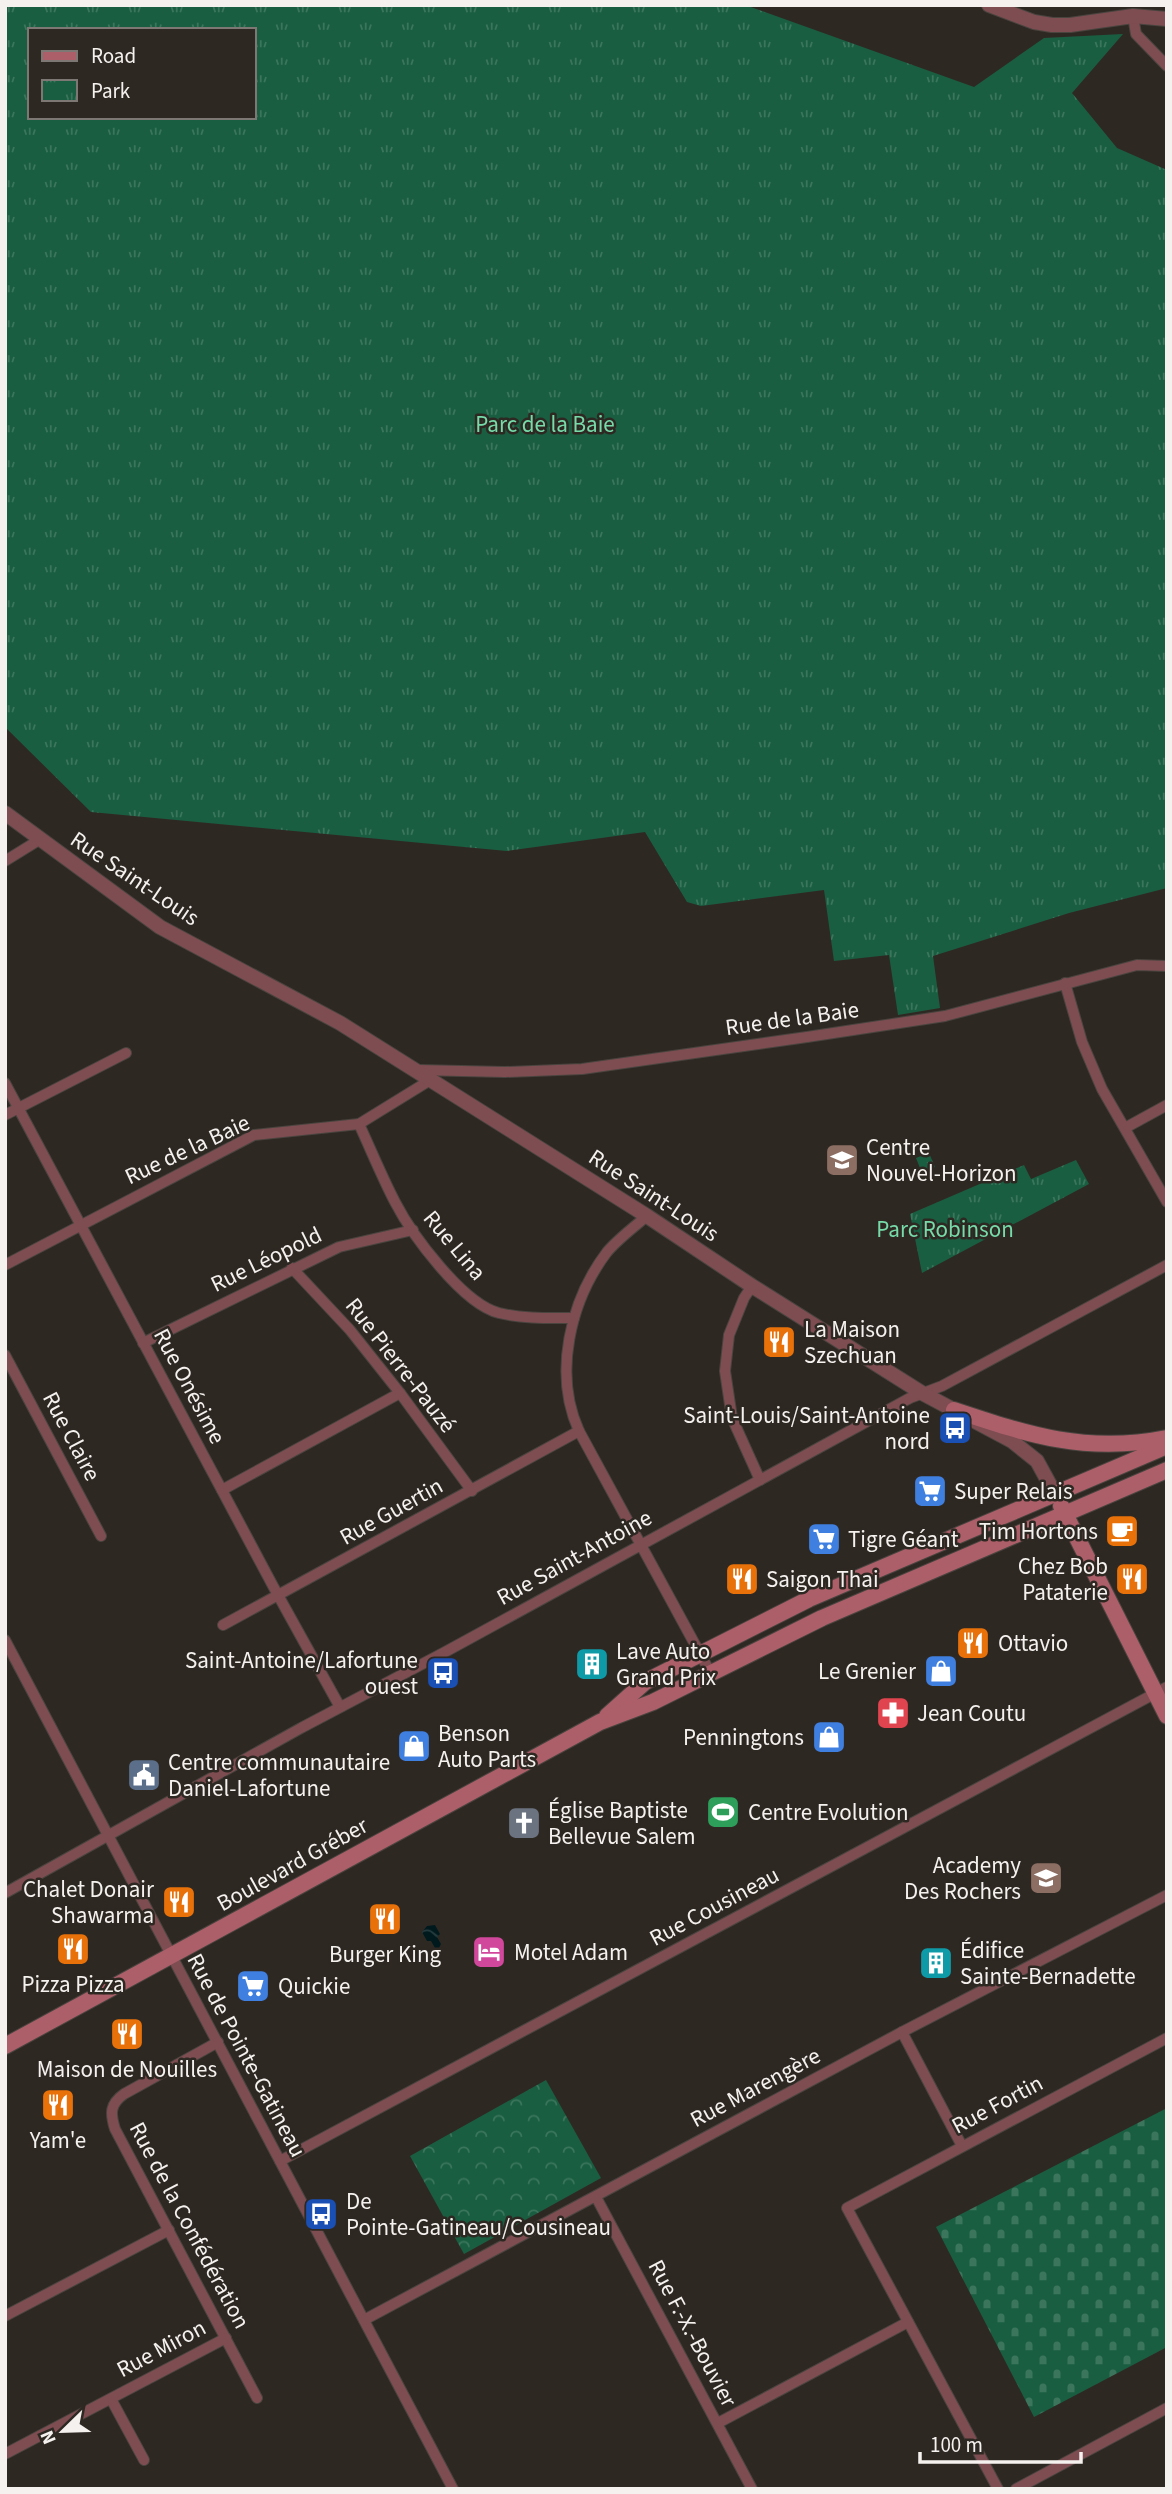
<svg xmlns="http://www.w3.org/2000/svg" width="1172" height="2494" viewBox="0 0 1172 2494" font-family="'Source Sans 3',sans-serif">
  <defs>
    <pattern id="forest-crowns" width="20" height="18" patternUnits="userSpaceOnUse" patternTransform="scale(1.75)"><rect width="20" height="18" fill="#195e40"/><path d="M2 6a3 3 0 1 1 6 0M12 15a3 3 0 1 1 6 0" fill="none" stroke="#3b765c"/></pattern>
    <pattern id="cemetery-stones" width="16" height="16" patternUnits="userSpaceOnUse" patternTransform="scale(1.75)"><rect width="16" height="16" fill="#195e40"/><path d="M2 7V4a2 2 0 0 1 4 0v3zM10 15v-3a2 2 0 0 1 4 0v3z" fill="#3b765c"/></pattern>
    <pattern id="park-tufts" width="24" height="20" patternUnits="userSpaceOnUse" patternTransform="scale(1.75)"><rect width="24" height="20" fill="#195e40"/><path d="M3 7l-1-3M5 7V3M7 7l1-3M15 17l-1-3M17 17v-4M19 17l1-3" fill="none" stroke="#3b765c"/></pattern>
    <pattern id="water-waves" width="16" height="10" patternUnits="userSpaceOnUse" patternTransform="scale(1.75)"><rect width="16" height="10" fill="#00191d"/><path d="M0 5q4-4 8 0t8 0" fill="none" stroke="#263b3e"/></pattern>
  </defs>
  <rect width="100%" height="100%" fill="#2e2823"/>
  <!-- forest -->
  <polygon fill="url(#forest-crowns)" points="546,2080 601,2178 464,2254 410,2156"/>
  <!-- cemetery -->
  <polygon fill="url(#cemetery-stones)" points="1167,2108 1167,2347 1034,2417 936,2227"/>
  <!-- park -->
  <g fill="url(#park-tufts)" fill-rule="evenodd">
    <path d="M 5,5 L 745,5 L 974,87 L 1044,38 L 1123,34 L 1072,93 L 1117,148 L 1167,170 L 1167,888 L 1069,913 L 933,956 L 940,1008 L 898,1015 L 889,955 L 834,961 L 824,890 L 701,906 L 687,902 L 645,832 L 507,851 L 91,812 L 5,727 ZM 30,30 L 254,30 L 254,117 L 30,117 Z"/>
    <polygon points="929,1153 935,1167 922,1173 916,1158"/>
    <polygon points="1076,1160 1089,1184 922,1273 910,1214 1024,1165 1031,1179"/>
  </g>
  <!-- water -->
  <polygon fill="url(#water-waves)" points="435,1925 440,1934 437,1937 441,1944 439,1948 435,1948 431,1941 427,1941 422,1932 427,1926"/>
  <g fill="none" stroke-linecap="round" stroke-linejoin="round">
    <!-- minor casing -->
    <g stroke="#4a443f" stroke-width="12">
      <g id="minor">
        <polyline points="1133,16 1136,34 1167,66"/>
        <polyline points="5,861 39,840"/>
        <polyline points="1065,983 1082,1042 1102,1089 1167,1202"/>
        <polyline points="418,1070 505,1072 582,1069 807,1037 945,1016 1137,965 1167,966"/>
        <polyline points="5,1083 273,1586 340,1707"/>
        <polyline points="5,1115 126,1053"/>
        <path d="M 359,1124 C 371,1150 382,1177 395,1202 C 412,1235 463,1304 499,1313 C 523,1319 550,1318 574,1318"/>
        <polyline points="1125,1128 1167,1105"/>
        <path d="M 647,1216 C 634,1227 618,1239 607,1252 C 570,1301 553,1374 579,1431 L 710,1672"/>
        <polyline points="5,1265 254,1135 359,1124 432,1079"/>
        <polyline points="292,1268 350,1330 400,1393 472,1491"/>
        <polyline points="752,1286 744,1298 729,1335 725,1371 732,1418 760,1480"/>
        <polyline points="143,1343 339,1247 413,1230"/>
        <polyline points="5,1355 101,1536"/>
        <polyline points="222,1490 400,1393"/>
        <polyline points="223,1625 579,1431"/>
        <polyline points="5,1640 453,2489"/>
        <polyline points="5,1893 301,1728 445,1652 910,1398 942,1386 1167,1265"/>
        <polyline points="902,2032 962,2146"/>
        <path d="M 218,2042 L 124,2094 C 110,2104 110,2113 115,2129 L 257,2398"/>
        <polyline points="280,2161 1167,1687"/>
        <polyline points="596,2197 752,2489"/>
        <polyline points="5,2316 169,2230"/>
        <polyline points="364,2320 902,2032 1167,1895"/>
        <polyline points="111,2399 144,2460"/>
        <polyline points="718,2423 908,2322"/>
        <polyline points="5,2454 226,2338"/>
        <polyline points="998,2489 847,2208 1167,2038"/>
        <polyline points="1016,2489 1167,2408"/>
      </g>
    </g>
    <!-- tertiary casing -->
    <g stroke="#4a443f" stroke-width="16">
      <g id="tertiary">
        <polyline points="989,5 1034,22 1052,25 1070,25 1133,16 1167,19"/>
        <polyline points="5,813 160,927 340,1023 647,1216 752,1286 922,1393 1012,1441 1037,1461 1055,1494"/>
      </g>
    </g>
    <!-- secondary casing -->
    <g stroke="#4a443f" stroke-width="18">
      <g id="secondary">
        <path d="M 954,1410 C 1029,1435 1086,1454 1167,1438"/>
        <polyline points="1061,1506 1167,1716"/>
        <polyline points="607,1716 645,1682 809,1599 1167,1446"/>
        <polyline points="5,2046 600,1722 653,1702 822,1618 1167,1470"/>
      </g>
    </g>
    <!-- minor -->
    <use href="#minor" stroke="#7e4d52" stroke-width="10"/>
    <!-- tertiary -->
    <use href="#tertiary" stroke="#7e4d52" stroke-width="14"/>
    <!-- secondary -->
    <use href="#secondary" stroke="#ad5f69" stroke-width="16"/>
  </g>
  <!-- icons -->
  <defs>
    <g id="school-square" transform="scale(1.75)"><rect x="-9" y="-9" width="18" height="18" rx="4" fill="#8d6e63" stroke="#2e2823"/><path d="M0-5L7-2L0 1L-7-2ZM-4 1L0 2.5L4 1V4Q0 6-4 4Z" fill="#fff"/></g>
    <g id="restaurant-square" transform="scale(1.75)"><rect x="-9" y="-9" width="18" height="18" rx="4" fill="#e8710a" stroke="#2e2823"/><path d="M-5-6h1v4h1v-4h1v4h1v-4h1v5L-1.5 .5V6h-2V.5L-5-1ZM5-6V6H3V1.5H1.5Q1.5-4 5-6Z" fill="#fff"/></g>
    <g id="bus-square" transform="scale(1.75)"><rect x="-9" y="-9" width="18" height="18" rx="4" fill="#1a4fb4" stroke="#2e2823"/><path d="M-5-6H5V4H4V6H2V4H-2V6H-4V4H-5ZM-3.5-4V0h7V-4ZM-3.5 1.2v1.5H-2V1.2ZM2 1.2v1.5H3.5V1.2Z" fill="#fff"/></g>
    <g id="supermarket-square" transform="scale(1.75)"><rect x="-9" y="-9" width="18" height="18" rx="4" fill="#3f7fe0" stroke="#2e2823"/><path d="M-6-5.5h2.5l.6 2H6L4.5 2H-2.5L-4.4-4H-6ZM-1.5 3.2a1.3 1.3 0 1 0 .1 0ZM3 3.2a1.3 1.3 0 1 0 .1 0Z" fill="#fff"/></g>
    <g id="cafe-square" transform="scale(1.75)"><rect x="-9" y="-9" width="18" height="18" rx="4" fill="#e8710a" stroke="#2e2823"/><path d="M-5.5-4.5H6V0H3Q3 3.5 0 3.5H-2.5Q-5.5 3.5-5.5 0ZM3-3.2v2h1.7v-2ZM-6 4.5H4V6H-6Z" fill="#fff"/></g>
    <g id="building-square" transform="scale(1.75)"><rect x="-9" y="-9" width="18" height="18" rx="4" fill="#0f9aa8" stroke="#2e2823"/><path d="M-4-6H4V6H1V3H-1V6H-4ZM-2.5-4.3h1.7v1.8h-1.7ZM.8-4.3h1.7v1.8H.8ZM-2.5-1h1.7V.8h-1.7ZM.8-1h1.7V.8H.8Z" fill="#fff"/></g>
    <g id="shop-square" transform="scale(1.75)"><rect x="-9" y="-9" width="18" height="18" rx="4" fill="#3f7fe0" stroke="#2e2823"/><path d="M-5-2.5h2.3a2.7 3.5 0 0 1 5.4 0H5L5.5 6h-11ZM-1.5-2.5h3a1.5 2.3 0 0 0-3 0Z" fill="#fff"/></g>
    <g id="pharmacy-square" transform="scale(1.75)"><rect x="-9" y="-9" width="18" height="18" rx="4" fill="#e0444e" stroke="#2e2823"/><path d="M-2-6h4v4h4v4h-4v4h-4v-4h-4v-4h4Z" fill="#fff"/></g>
    <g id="civic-square" transform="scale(1.75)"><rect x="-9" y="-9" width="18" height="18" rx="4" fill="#5c6f8a" stroke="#2e2823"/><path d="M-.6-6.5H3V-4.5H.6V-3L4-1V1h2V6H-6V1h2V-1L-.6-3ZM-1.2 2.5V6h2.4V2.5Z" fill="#fff"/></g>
    <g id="stadium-square" transform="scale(1.75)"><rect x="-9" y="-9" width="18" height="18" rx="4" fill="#2e9e5b" stroke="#2e2823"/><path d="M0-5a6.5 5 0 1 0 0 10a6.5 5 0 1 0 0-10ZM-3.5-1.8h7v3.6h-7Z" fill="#fff"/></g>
    <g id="church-square" transform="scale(1.75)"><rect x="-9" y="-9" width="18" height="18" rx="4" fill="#6b7280" stroke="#2e2823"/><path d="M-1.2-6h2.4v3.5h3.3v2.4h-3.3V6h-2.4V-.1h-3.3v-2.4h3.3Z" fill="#fff"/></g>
    <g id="hotel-square" transform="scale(1.75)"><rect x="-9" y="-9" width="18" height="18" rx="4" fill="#d1479c" stroke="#2e2823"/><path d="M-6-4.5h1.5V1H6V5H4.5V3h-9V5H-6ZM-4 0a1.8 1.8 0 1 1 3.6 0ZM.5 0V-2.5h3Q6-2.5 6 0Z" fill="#fff"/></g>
  </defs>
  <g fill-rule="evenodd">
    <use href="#school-square" x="842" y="1160"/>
    <use href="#restaurant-square" x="779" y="1342"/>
    <use href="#bus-square" x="955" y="1428"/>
    <use href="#supermarket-square" x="930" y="1491"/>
    <use href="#cafe-square" x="1122" y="1531"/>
    <use href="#supermarket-square" x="824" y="1539"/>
    <use href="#restaurant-square" x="742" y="1579"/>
    <use href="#restaurant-square" x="1132" y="1579"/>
    <use href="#restaurant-square" x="973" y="1643"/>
    <use href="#building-square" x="592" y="1664"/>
    <use href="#shop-square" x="941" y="1671"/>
    <use href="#bus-square" x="443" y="1673"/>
    <use href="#pharmacy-square" x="893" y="1713"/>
    <use href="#shop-square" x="829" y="1737"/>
    <use href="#shop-square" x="414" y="1746"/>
    <use href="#civic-square" x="144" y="1775"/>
    <use href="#stadium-square" x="723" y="1812"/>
    <use href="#church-square" x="524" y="1823"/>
    <use href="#school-square" x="1046" y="1878"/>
    <use href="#restaurant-square" x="179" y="1902"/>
    <use href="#restaurant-square" x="385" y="1919"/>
    <use href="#restaurant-square" x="73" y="1949"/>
    <use href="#hotel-square" x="489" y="1952"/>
    <use href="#building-square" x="936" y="1963"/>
    <use href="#supermarket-square" x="253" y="1986"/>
    <use href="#restaurant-square" x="127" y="2034"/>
    <use href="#restaurant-square" x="58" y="2105"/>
    <use href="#bus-square" x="321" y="2214"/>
  </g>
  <g text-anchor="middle" stroke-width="5" stroke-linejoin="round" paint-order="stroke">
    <!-- park labels -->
    <g font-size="23" fill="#76dba9" stroke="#2e2823">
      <text x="545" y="432">Parc de la Baie</text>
      <text x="945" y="1237">Parc Robinson</text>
    </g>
    <!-- street labels -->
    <g font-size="23" fill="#f5f1ee" stroke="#2e2823">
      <text transform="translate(135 878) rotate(34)" y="8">Rue Saint-Louis</text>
      <text transform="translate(792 1018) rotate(-8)" y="8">Rue de la Baie</text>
      <text transform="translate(187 1149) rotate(-25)" y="8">Rue de la Baie</text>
      <text transform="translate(654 1195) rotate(33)" y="8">Rue Saint-Louis</text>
      <text transform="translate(455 1245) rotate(50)" y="8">Rue Lina</text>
      <text transform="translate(266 1259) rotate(-26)" y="8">Rue Léopold</text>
      <text transform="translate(401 1365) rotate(52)" y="8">Rue Pierre-Pauzé</text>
      <text transform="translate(190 1386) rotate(62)" y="8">Rue Onésime</text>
      <text transform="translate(72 1436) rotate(62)" y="8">Rue Claire</text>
      <text transform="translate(391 1511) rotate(-29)" y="8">Rue Guertin</text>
      <text transform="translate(574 1557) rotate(-29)" y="8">Rue Saint-Antoine</text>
      <text transform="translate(292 1864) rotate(-29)" y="8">Boulevard Gréber</text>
      <text transform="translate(714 1906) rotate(-28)" y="8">Rue Cousineau</text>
      <text transform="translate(247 2055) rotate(62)" y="8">Rue de Pointe-Gatineau</text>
      <text transform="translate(755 2087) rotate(-28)" y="8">Rue Marengère</text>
      <text transform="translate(997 2104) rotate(-28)" y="8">Rue Fortin</text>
      <text transform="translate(190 2225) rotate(62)" y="8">Rue de la Confédération</text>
      <text transform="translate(693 2333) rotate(62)" y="8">Rue F.-X.-Bouvier</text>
      <text transform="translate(161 2348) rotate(-28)" y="8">Rue Miron</text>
    </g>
    <!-- poi labels -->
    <g font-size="23" fill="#f5f1ee" stroke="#2e2823" text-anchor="start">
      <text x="866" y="1155">Centre<tspan x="866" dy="26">Nouvel-Horizon</tspan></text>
      <text x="804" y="1337">La Maison<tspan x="804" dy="26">Szechuan</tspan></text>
      <text x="930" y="1423" text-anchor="end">Saint-Louis/Saint-Antoine<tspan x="930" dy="26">nord</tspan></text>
      <text x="954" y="1499">Super Relais</text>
      <text x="1098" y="1539" text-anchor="end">Tim Hortons</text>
      <text x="848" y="1547">Tigre Géant</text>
      <text x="1108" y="1574" text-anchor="end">Chez Bob<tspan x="1108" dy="26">Pataterie</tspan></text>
      <text x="766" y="1587">Saigon Thai</text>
      <text x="998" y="1651">Ottavio</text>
      <text x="616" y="1659">Lave Auto<tspan x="616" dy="26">Grand Prix</tspan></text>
      <text x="418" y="1668" text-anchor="end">Saint-Antoine/Lafortune<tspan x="418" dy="26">ouest</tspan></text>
      <text x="916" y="1679" text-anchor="end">Le Grenier</text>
      <text x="917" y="1721">Jean Coutu</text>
      <text x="438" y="1741">Benson<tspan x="438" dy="26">Auto Parts</tspan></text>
      <text x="804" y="1745" text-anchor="end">Penningtons</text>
      <text x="168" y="1770">Centre communautaire<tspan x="168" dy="26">Daniel-Lafortune</tspan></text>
      <text x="548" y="1818">Église Baptiste<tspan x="548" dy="26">Bellevue Salem</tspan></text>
      <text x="748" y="1820">Centre Evolution</text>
      <text x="1021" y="1873" text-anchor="end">Academy<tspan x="1021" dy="26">Des Rochers</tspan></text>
      <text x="154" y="1897" text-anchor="end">Chalet Donair<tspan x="154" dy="26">Shawarma</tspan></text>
      <text x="960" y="1958">Édifice<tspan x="960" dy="26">Sainte-Bernadette</tspan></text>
      <text x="514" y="1960">Motel Adam</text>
      <text x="385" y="1962" text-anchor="middle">Burger King</text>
      <text x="73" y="1992" text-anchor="middle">Pizza Pizza</text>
      <text x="278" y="1994">Quickie</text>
      <text x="127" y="2077" text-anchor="middle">Maison de Nouilles</text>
      <text x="58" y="2148" text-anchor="middle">Yam'e</text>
      <text x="346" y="2209">De<tspan x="346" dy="26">Pointe-Gatineau/Cousineau</tspan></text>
    </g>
  </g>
  <!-- border -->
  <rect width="1172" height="2494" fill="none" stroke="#f5f1ee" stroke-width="14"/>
  <!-- legend -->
  <rect x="28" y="28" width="228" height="91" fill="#2e2823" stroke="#7e7874" stroke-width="2"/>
  <rect x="42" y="51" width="35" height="10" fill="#ad5f69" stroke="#7e7874" stroke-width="2"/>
  <text x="91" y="63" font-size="21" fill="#f5f1ee">Road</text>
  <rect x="42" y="80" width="35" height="21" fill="url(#park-tufts)" stroke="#7e7874" stroke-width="2"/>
  <text x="91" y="98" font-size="21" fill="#f5f1ee">Park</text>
  <!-- north arrow -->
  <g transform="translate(63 2431) rotate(247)" stroke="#2e2823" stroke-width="5" paint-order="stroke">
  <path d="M0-5L12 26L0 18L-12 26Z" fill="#f5f1ee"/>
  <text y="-10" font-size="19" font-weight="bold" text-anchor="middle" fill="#f5f1ee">N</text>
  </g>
  <!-- scale -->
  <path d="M920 2452v10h161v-10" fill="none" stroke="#f5f1ee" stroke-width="3.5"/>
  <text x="930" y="2452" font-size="21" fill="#f5f1ee" stroke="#2e2823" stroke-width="5" paint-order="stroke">100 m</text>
</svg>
